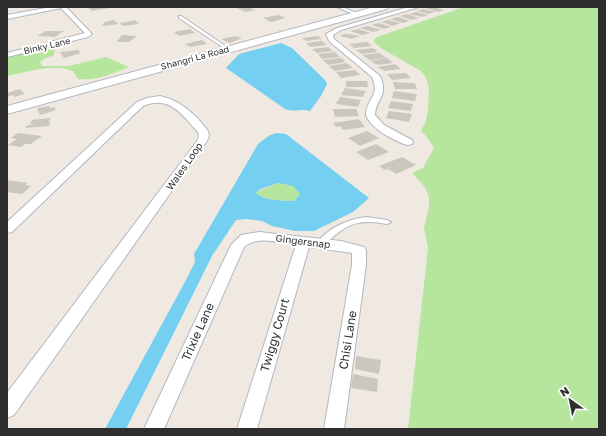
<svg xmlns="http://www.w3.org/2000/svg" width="606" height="436" viewBox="0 0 606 436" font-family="'Golos Text',sans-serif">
  <rect width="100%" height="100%" fill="#efe9e1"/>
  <!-- green -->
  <g fill="#b6e59e">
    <polygon points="464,7 599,7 599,429 408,429 428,248 424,228 429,207 429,197 425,187 412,173 423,168 434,148 427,137 421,131 426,121 428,110 429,88 426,78 421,71 382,49 374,42 374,39 380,36"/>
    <path d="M 55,48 L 54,55 L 44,59 L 40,62 L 42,66 L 69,66 L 106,57 L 129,67 C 112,74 97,81 78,79 L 73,71 C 52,63 28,72 7,76 L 7,56 Z"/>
    <path d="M 278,183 L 293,186 L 300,194 L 294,201 C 285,201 262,200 255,193 Z"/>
  </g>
  <!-- water -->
  <g fill="#75cff0" fill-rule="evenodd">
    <path d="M 281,43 L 292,48 L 326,81 L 327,84 L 321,96 L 310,111 C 302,108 294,113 285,109 L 226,68 L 239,54 Z"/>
    <path d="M 277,133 L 286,134 L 369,198 L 353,212 L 314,231 L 295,231 L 272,226 L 262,221 L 246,219 L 236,220 L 212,256 L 126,429 L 105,429 L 187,278 L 195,262 L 194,254 L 258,144 L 270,135 ZM 278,183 L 293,186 L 300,194 L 294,201 C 285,201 261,200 256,193 L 261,189 Z"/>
  </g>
  <!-- building -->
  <g fill="#cbc7bf">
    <polygon points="87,7 110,7 110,8 92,11"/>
    <polygon points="244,7 248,7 255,10 246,12 237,8"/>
    <polygon points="429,7 433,7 444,10 438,12 425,8"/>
    <polygon points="423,9 435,12 428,14 417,11"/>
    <polygon points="416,12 428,15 422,17 409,14"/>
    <polygon points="407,14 419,18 412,20 400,16"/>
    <polygon points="278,15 286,18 271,22 263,18"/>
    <polygon points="398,17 410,21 403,23 390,19"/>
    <polygon points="114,20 118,24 104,26 102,24 105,23 104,22"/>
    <polygon points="135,20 139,24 123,26 120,23"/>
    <polygon points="388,20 400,23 393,26 381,22"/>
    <polygon points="379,23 391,27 384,29 371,25"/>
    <polygon points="368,26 381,30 373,32 360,28"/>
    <polygon points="190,29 195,33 179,36 174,32"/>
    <polygon points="359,29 370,33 362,35 350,31"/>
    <polygon points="46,31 64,31 55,37 37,36"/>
    <polygon points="344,34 349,34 360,36 352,39 340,36"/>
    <polygon points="122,35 137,36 129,42 116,42"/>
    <polygon points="236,36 242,38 230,43 221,39"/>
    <polygon points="318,36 322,39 306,41 302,38"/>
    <polygon points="202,40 207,44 190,47 185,44"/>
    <polygon points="322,41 327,45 310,47 306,43"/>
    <polygon points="367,42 372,46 354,48 349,44"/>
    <polygon points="328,47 333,51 317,53 312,49"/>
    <polygon points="373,48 378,52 362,54 356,50"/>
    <polygon points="78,50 81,53 64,58 60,52"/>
    <polygon points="335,52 340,57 322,59 318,54"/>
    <polygon points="380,53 386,58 370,60 362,55"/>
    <polygon points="341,58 346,62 328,65 323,60"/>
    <polygon points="387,58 393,63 378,65 370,61"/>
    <polygon points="347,63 353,68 335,71 329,66"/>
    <polygon points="395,64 401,69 385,71 377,67"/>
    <polygon points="355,70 360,75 341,78 336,72"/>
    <polygon points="406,73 411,78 392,80 387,74"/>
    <polygon points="346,81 367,81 368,87 346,87"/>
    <polygon points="393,82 415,83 417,89 395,89"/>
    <polygon points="345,88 366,91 363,97 341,95"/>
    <polygon points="20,89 25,94 14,97 13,95 7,97 7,93"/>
    <polygon points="394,91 417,94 415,101 392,98"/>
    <polygon points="340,97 361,100 358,107 336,104"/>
    <polygon points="391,101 413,104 411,111 388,108"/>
    <polygon points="49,106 50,108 54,107 56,110 40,115 37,108"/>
    <polygon points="333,109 356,109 359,116 335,117"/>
    <polygon points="389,111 412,114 409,122 386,118"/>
    <polygon points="51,118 48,123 51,122 49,126 25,128 28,125 35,125 30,124 32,120"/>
    <polygon points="359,119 365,127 343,130 340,126 336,127 333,123"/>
    <polygon points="367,131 379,138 360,146 348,138"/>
    <polygon points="18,133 42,136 31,144 25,144 21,147 8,145 17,139 11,138"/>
    <polygon points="376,144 389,152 368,160 356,152"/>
    <polygon points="402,157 416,165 396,174 388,169 385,170 379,166"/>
    <polygon points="7,180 28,183 25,185 31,186 22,194 7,192"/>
    <polygon points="356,356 381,360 379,374 355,369"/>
    <polygon points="353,374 378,379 377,392 351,388"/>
  </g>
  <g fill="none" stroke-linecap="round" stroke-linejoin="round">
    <!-- lane casing -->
    <g stroke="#b4b7c1" stroke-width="2">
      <g id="lane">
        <polygon points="337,7 342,7 359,14 356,15"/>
        <polygon points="179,16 181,16 230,49 227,50 179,18"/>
        <path d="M 367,217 L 387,220 L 391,222 L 387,224 C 356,218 345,225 323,246 L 317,246 L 316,244 C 328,228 347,219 367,217 Z"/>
      </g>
    </g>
    <!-- street casing -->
    <g stroke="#b4b7c1" stroke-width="2">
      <g id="street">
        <polygon points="51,7 66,7 92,34 88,37 7,57 7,53 85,33 61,8 7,19 7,15"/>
        <path d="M 409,7 L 419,7 L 341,30 L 333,35 L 334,39 L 380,76 C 389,96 376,98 375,115 L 384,125 L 412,140 L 413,142 L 412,144 L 408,145 C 397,143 364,125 366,112 C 369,97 380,95 372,77 L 329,41 L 326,34 L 337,28 Z"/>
        <path d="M 160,96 C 180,100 196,115 208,131 L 209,136 L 207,141 L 14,415 L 7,418 L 7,393 L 197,141 L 199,136 L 198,132 C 181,114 170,95 143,106 L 12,232 L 7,233 L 7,222 L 137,102 L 147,98 Z"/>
        <path d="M 259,232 L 341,241 L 364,247 L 366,250 L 366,265 L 344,429 L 324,429 L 352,265 L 352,253 L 309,247 L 257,429 L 237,429 L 296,245 C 279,243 257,235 244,247 L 164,429 L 144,429 L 231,245 L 241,235 Z"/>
      </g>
    </g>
    <!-- secondary casing -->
    <g stroke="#b4b7c1" stroke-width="2">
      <polygon id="secondary" points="374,7 388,7 387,9 7,114 7,106"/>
    </g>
    <!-- lane -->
    <use href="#lane" fill="#fff" fill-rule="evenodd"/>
    <!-- street -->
    <use href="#street" fill="#fff" fill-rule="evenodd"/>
    <!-- secondary -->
    <use href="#secondary" fill="#fff" fill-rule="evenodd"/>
  </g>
  <g text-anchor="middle" stroke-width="4" stroke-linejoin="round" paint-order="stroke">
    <!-- far-street labels -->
    <g font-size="9" fill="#2e2e2e" stroke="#fff">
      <text transform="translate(47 46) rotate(-13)" y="3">Binky Lane</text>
      <text transform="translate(195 58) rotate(-15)" y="3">Shangri La Road</text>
    </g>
    <!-- street labels -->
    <g font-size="10" fill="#2e2e2e" stroke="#fff">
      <text transform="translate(184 166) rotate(-55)" y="4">Wales Loop</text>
      <text transform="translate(303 241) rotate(7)" y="4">Gingersnap</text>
    </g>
    <!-- near-street labels -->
    <g font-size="12" fill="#2e2e2e" stroke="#fff">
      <text transform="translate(198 332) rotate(-66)" y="4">Trixie Lane</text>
      <text transform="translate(275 335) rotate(-74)" y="4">Twiggy Court</text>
      <text transform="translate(348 340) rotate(-81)" y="4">Chisi Lane</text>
    </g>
  </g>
  <!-- border -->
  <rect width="606" height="436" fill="none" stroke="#2e2e2e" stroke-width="16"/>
  <!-- north arrow -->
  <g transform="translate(570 400) rotate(327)" stroke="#ffffff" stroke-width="3" paint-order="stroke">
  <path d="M0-3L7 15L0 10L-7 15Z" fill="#2e2e2e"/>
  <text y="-6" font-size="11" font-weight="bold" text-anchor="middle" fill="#2e2e2e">N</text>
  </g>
</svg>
